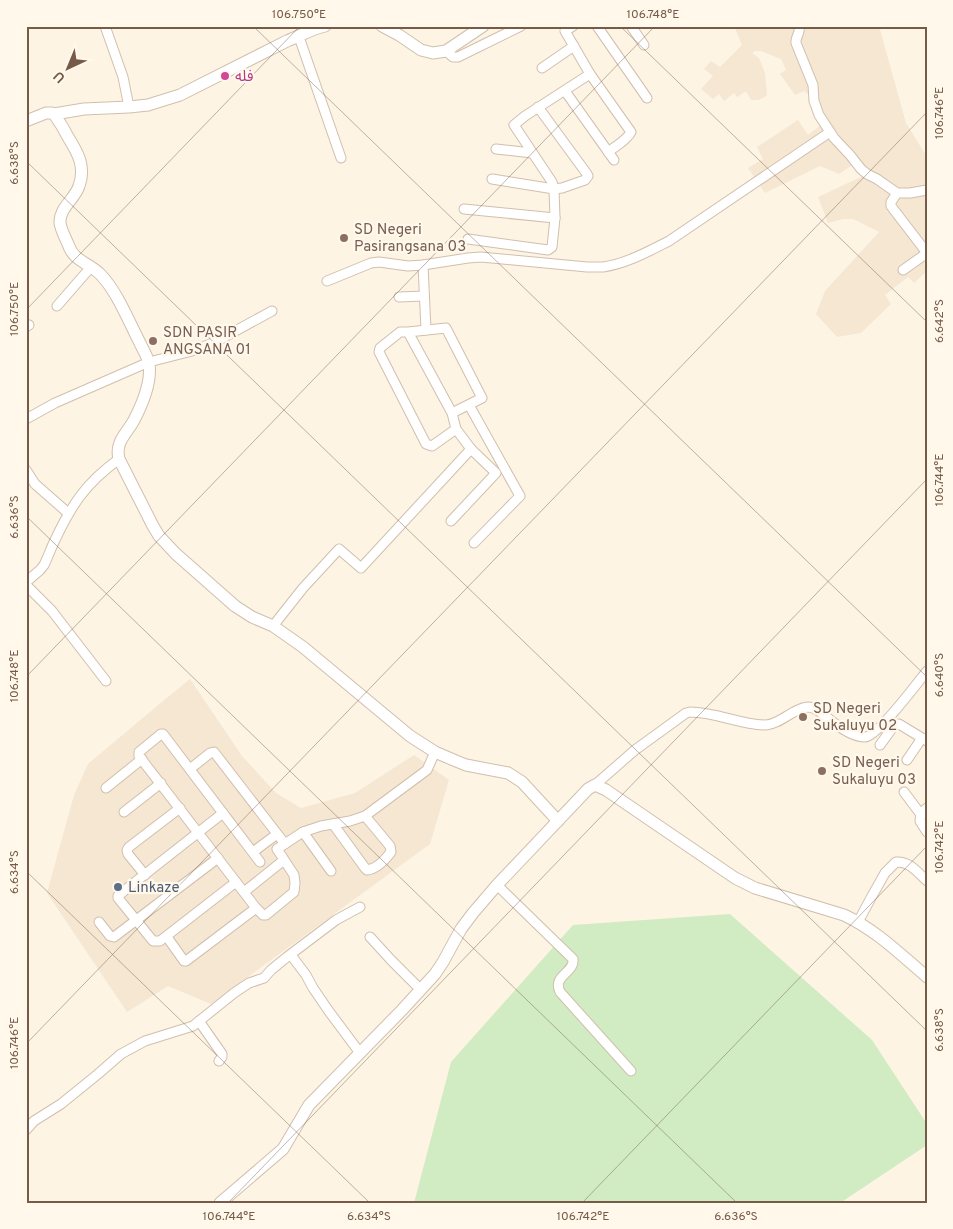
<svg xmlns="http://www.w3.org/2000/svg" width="953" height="1229" viewBox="0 0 953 1229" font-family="Overpass,'Noto Sans Arabic',sans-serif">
  <rect width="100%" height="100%" fill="#fdf4e4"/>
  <!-- residential -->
  <g fill="#f5e7d2">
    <polygon points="734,26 879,26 906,123 927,157 927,271 914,283 908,277 885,295 891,304 861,333 837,337 816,314 825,291 879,232 853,219 843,219 828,223 818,197 863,176 854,164 839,174 820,166 765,193 748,168 763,159 757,147 798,120 808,135 822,124 808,94 804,91 795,95 780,74 786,70 781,59 761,51 755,51 753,52 753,54 759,58 765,73 767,95 763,98 758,100 751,100 746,91 737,97 734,93 724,101 719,94 713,99 701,89 713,76 704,69 711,61 720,67 742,45"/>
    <polygon points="190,679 242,756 276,793 301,808 355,793 414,755 449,780 430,844 211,1004 168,986 127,1012 47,893 74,795 88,764 157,706"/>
  </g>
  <!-- green -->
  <polygon fill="#d1ebc2" points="730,914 872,1040 927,1124 927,1145 840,1203 414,1203 451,1062 573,925"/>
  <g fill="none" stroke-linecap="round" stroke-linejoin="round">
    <!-- minor casing -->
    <g stroke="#d1bfad" stroke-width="11">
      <g id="minor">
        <polyline points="105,26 123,77 129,107"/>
        <path d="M 573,26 L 565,31 L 590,74 L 631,132 C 627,140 616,146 608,152"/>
        <polyline points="597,26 647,98"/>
        <polyline points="631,26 644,45"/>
        <path d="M 799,26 C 801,33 795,37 796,43 L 813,85 L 814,101 L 819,115 L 834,138 L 850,155 L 861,169 L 867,174 L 877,179 L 897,193 L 910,193 L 927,190"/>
        <polyline points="299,37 341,158"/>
        <polyline points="446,51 453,57 458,57 521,26"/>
        <polyline points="542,68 574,46"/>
        <polyline points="565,91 614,160"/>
        <polyline points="538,107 587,174 588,176 585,180 562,188 554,189 552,182 514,125 525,116 590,74"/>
        <polyline points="496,149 532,153"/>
        <polyline points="897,193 891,202 891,206 927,253"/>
        <polyline points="464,209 555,218"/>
        <polyline points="468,239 548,250 552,247 555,218 554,189 492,179"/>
        <polyline points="423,265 426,330"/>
        <polyline points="903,270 927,253"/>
        <path d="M 327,281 L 371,263 L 379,262 L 408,266 L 423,265 L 468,258 L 481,257 L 587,267 C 592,267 598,267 603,267 C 626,264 649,251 669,241 L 830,132"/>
        <polyline points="399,297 424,296"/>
        <polyline points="57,306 91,267"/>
        <polyline points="26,327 29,325"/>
        <polyline points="408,332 400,332 380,348 379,352 426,444 432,446 456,429 452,413 482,398 446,328 408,332 452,413"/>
        <polyline points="469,405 520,496 474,543"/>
        <polyline points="26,419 55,403 149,362 196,350 217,341 272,311"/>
        <polyline points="26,470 35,484 68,513"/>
        <polyline points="451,521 496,473 471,449"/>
        <path d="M 26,582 L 40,570 L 44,565 C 48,557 51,548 55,540 C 72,504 86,483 119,459"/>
        <polyline points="26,585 52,611 106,681"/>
        <polyline points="273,626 303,588 339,549 361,568 471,449 456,429"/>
        <polyline points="880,745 893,727 896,725 899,724 927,741"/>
        <polyline points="907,760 922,738"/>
        <polyline points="190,769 210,753 214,752 285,844"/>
        <path d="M 595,785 L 635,750 L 686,713 L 690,712 C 716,712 741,725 766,725 C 781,724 793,708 808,707 C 817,707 827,718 834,723 C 842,729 854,737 865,737 C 877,737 918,682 927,671"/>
        <polyline points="106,788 142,759"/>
        <polyline points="904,792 919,812 921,813 927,808"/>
        <polyline points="124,812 161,783"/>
        <polyline points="223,813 125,890 118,896 118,898 153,941 160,941 236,882"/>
        <polyline points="921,813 920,821 927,832"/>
        <path d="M 333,824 L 365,868 L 367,870 C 377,869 385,860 391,852 L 390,846 L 365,816"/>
        <polyline points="303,832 331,871"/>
        <polyline points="253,852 277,834"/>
        <polyline points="145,875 128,854 127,850 129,847 180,808"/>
        <path d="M 497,885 L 573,959 C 575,973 552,975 560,992 L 631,1071"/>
        <polyline points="244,892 284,860"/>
        <polyline points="256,908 139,756 139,752 161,734 163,734 260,862"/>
        <polyline points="99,922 110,936 114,937 218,858"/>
        <path d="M 858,922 L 872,896 L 885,873 L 896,862 C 910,861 918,873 927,881"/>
        <polyline points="167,937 184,961 186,961 256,908 263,915 266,915 294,892 295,883 294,875 277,849 303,832 321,826 350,821 365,816 427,770 435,752"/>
        <polyline points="370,937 391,960 421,990"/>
        <polyline points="291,955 306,975 313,988 328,1010 360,1053"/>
        <polyline points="199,1021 222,1054 222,1057 219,1061"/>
        <polyline points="26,1130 34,1121 61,1104 98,1074 121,1054 145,1041 193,1026 234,993 249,983 264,978 271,970 287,957 336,920 360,907"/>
      </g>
    </g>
    <!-- tertiary casing -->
    <g stroke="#d1bfad" stroke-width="13">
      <g id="tertiary">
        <polyline points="382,26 399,35 421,50 433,53 446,51 483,26"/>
        <path d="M 54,114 C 59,121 64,129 68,137 C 78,153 86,167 79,186 C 75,199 59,208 60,223 C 61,230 65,237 68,244 C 74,262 88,262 100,274 C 117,291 129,322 140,343 C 143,350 148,357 149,364 C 152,383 142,405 133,422 C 125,435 115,443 119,459 L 153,526 L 159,536 L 176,554 L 235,606 L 252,617 L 273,626 L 303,647 L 410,736 L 435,752 L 456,761 L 466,765 L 508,773 L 522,782 L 558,821"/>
        <path d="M 26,121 L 46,113 L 52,113 L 54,114 L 84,109 L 129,107 L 148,105 L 180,95 L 287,41 C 300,36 311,29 325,26"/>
        <path d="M 220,1203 L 283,1149 L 309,1105 L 402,1010 L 435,974 L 443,962 L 461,929 L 473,913 L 497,885 L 588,789 L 595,785 L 606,790 L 735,878 L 755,888 L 844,915 C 876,930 900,954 927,977"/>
      </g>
    </g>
    <!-- minor -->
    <use href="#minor" stroke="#fff" stroke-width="9"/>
    <!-- tertiary -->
    <use href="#tertiary" stroke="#fff" stroke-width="11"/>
  </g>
  <!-- ticks -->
  <path fill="none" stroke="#765b49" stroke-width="1" stroke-opacity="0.45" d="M 253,26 L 927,677M 620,26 L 927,322M 26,161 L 927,1031M 26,310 L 300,26M 26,516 L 737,1203M 26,677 L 655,26M 26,871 L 370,1203M 26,1044 L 927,112M 228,1203 L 927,479M 582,1203 L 927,846"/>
  <!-- markers -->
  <circle fill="#d1479c" stroke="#fff8eb" stroke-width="2" cx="225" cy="76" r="5"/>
  <g fill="#8d6e63" stroke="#fff8eb" stroke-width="2">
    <circle cx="344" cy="238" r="5"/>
    <circle cx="153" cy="341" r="5"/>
    <circle cx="803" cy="717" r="5"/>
    <circle cx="822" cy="771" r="5"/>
  </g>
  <circle fill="#5c6f8a" stroke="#fff8eb" stroke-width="2" cx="118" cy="887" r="5"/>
  <g text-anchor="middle" stroke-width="4.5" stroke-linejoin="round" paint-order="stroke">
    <!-- hotel labels -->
    <g font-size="15" fill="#b23c85" stroke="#fff8eb" text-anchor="start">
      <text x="235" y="81">فله</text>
    </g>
    <!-- education labels -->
    <g font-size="15" fill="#785e54" stroke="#fff8eb" text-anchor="start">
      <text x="354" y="234">SD Negeri<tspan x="354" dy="17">Pasirangsana 03</tspan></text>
      <text x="163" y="337">SDN PASIR<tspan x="163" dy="17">ANGSANA 01</tspan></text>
      <text x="813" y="713">SD Negeri<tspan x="813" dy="17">Sukaluyu 02</tspan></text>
      <text x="832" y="767">SD Negeri<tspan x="832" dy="17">Sukaluyu 03</tspan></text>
    </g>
    <!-- service labels -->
    <g font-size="15" fill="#4e5e75" stroke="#fff8eb" text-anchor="start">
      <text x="128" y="892">Linkaze</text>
    </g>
  </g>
  <!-- border -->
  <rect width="953" height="1229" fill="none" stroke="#fff8eb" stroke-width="55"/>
  <!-- north arrow -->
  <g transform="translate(68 68) rotate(224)" stroke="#fff8eb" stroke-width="4" paint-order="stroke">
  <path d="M0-4L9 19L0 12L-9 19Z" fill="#765b49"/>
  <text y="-8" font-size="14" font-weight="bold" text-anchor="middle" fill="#765b49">U</text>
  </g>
  <rect x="28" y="28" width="898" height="1174" fill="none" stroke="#765b49" stroke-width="2"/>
  <g font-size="12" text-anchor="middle" fill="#765b49">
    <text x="299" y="18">106.750°E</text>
    <text x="653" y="18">106.748°E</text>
    <text transform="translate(939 113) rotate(-90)" y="4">106.746°E</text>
    <text transform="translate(14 163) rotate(-90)" y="4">6.638°S</text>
    <text transform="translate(14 309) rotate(-90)" y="4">106.750°E</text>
    <text transform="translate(939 321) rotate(-90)" y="4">6.642°S</text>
    <text transform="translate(939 480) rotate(-90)" y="4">106.744°E</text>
    <text transform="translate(14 517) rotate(-90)" y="4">6.636°S</text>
    <text transform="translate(939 675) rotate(-90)" y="4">6.640°S</text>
    <text transform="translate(14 676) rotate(-90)" y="4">106.748°E</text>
    <text transform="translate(939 847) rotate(-90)" y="4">106.742°E</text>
    <text transform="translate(14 872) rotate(-90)" y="4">6.634°S</text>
    <text transform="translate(939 1030) rotate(-90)" y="4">6.638°S</text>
    <text transform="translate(14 1043) rotate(-90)" y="4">106.746°E</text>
    <text x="229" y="1220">106.744°E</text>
    <text x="369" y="1220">6.634°S</text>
    <text x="583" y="1220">106.742°E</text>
    <text x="736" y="1220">6.636°S</text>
  </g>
</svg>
